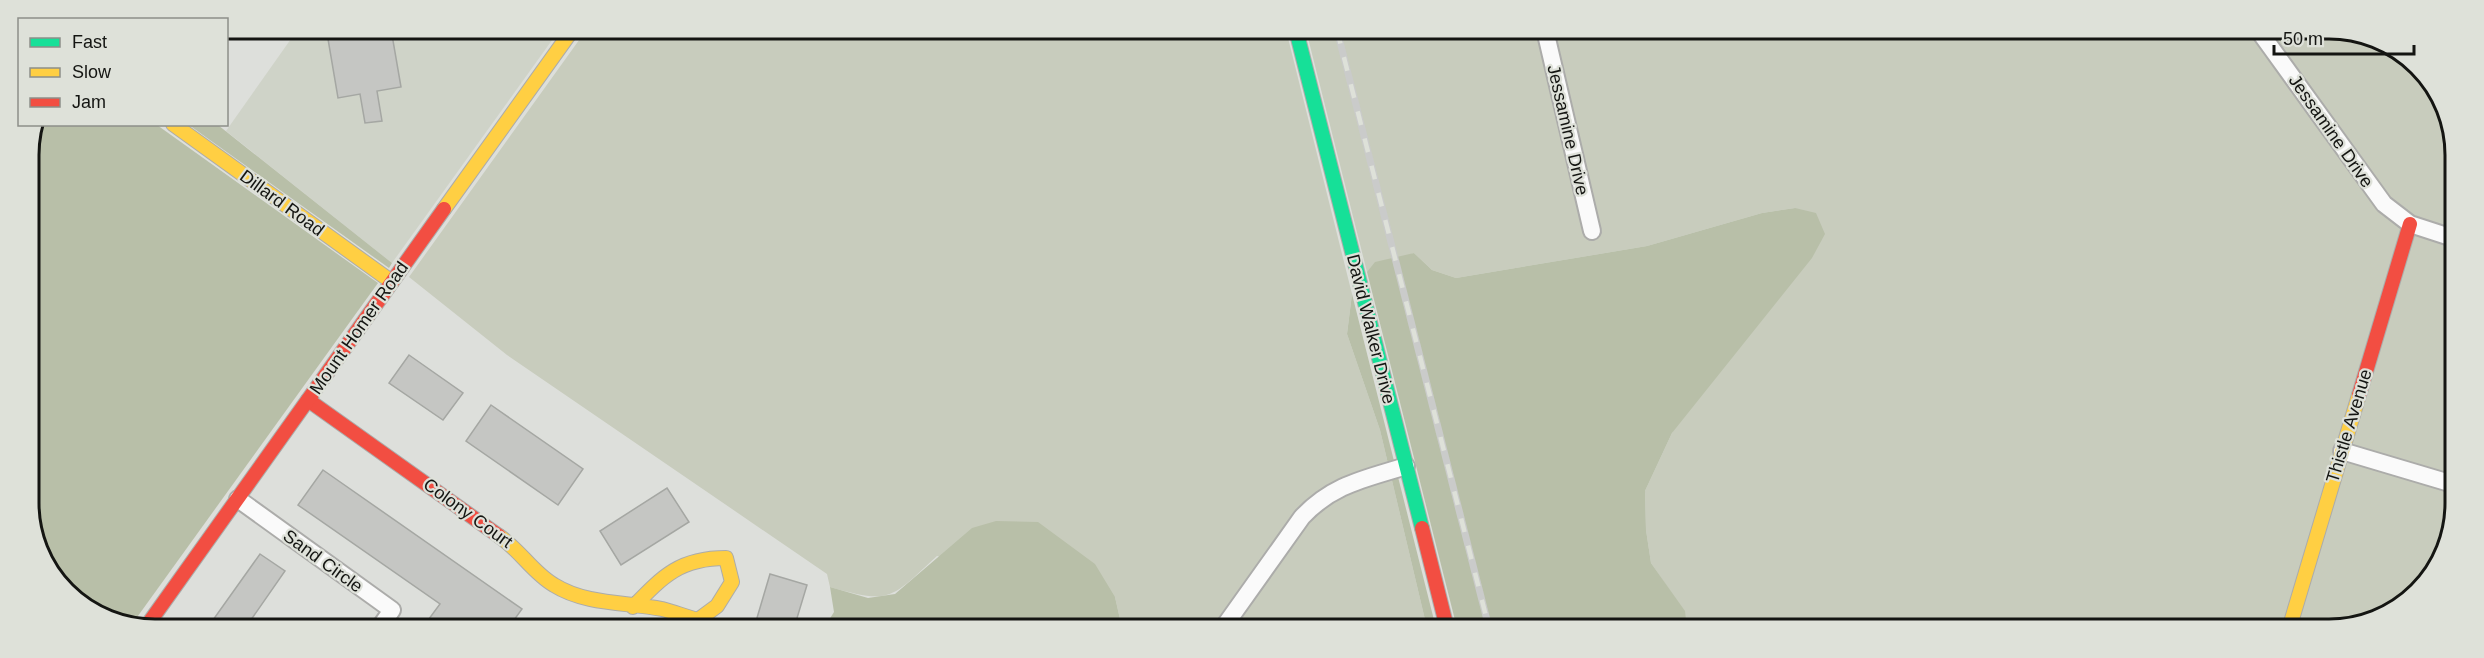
<svg xmlns="http://www.w3.org/2000/svg" width="2484" height="658" viewBox="0 0 2484 658" font-family="Arial,sans-serif">
  <rect width="100%" height="100%" fill="#dddfdb"/>
  <!-- built -->
  <polygon fill="#cfd3c8" points="298,29 560,29 392,263 226,131"/>
  <!-- green -->
  <g fill="#c8ccbd">
    <path d="M 587,29 L 1286,30 L 1352,294 L 1347,334 L 1380,430 L 1427,628 L 1122,628 L 1115,597 L 937,556 C 891,598 892,605 830,587 L 827,574 L 507,355 L 409,277 Z"/>
    <polygon points="1306,30 2354,31 2418,65 2453,130 2453,528 2412,598 2337,629 1687,629 1684,611 1651,563 1646,530 1645,491 1672,433 1795,208 1762,213 1647,246 1456,278 1432,270 1414,253 1367,272"/>
  </g>
  <!-- forest -->
  <g fill="#b8bfa8">
    <polygon points="34,125 157,125 378,283 130,627 65,592 31,528 29,147"/>
    <polygon points="189,125 218,125 392,263 389,268"/>
    <polygon points="1795,208 1816,213 1825,234 1812,258 1672,433 1645,491 1646,530 1651,563 1685,611 1687,629 1457,628 1367,272 1375,262 1414,253 1432,270 1456,278 1647,246 1762,213"/>
    <polygon points="1352,294 1436,628 1427,628 1380,430 1347,334"/>
    <polygon points="996,521 1038,522 1095,564 1115,597 1122,628 824,628 834,612 830,587 868,598 895,594 972,528"/>
  </g>
  <!-- building -->
  <g fill="#c5c6c3" stroke="#a5a7a3" stroke-width="1.5">
    <polygon points="384,29 391,29 401,87 377,91 382,121 365,123 360,94 338,98 328,39"/>
    <polygon points="409,355 463,393 443,420 389,383"/>
    <polygon points="491,405 583,469 558,505 466,441"/>
    <polygon points="323,470 522,609 509,627 423,627 440,604 298,505"/>
    <polygon points="667,488 689,522 621,565 600,531"/>
    <polygon points="260,554 285,571 246,627 208,627"/>
    <polygon points="770,574 807,585 794,628 754,628"/>
  </g>
  <g fill="none" stroke-linecap="round" stroke-linejoin="round">
    <!-- street casing -->
    <g stroke="#acacaa" stroke-width="20">
      <g id="street">
        <polyline points="1545,30 1592,231"/>
        <polyline points="2259,31 2384,204 2410,224 2453,238"/>
        <polyline points="2342,451 2453,484"/>
        <polyline points="238,499 392,610 380,627"/>
        <path d="M 1223,628 L 1302,517 C 1333,484 1365,479 1406,466"/>
      </g>
    </g>
    <!-- fast casing -->
    <g stroke="#acacaa" stroke-width="16">
      <polyline id="fast" points="1296,30 1422,528"/>
    </g>
    <!-- slow casing -->
    <g stroke="#acacaa" stroke-width="16">
      <g id="slow">
        <polyline points="173,124 392,282"/>
        <polyline points="444,209 573,29"/>
        <path d="M 499,536 C 520,550 533,573 554,585 C 586,605 627,602 662,609 C 674,612 686,617 698,620 L 717,606 L 732,582 L 726,558 C 680,558 663,576 633,607"/>
        <polyline points="2289,629 2359,395"/>
      </g>
    </g>
    <!-- jam casing -->
    <g stroke="#acacaa" stroke-width="16">
      <g id="jam">
        <polyline points="2359,395 2410,224"/>
        <polyline points="308,400 499,536"/>
        <polyline points="1422,528 1447,628"/>
        <polyline points="146,627 444,209"/>
      </g>
    </g>
    <!-- street -->
    <use href="#street" stroke="#fafafa" stroke-width="16"/>
    <!-- fast -->
    <use href="#fast" stroke="#16e098" stroke-width="14"/>
    <!-- slow -->
    <use href="#slow" stroke="#ffcf43" stroke-width="14"/>
    <!-- jam -->
    <use href="#jam" stroke="#f24e42" stroke-width="14"/>
    <!-- rail casing -->
    <g stroke="#cacbca" stroke-width="7">
      <polyline id="rail" points="1337,30 1489,628"/>
    </g>
    <!-- rail -->
    <use href="#rail" stroke="#dee1d9" stroke-width="4.5" stroke-dasharray="14" stroke-linecap="butt"/>
  </g>
  <g text-anchor="middle" stroke-width="4.5" stroke-linejoin="round" paint-order="stroke">
    <!-- street labels -->
    <g font-size="18" fill="#141512" stroke="#dee1d9">
      <text transform="translate(1568 130) rotate(77)" y="6">Jessamine Drive</text>
      <text transform="translate(2331 131) rotate(55)" y="6">Jessamine Drive</text>
      <text transform="translate(282 203) rotate(36)" y="6">Dillard Road</text>
      <text transform="translate(359 328) rotate(-55)" y="6">Mount Homer Road</text>
      <text transform="translate(1371 329) rotate(76)" y="6">David Walker Drive</text>
      <text transform="translate(2349 426) rotate(-73)" y="6">Thistle Avenue</text>
      <text transform="translate(468 513) rotate(36)" y="6">Colony Court</text>
      <text transform="translate(323 561) rotate(36)" y="6">Sand Circle</text>
    </g>
  </g>
  <!-- crop -->
  <path d="M0 0H2484V658H0ZM155 39H2329A116 116 0 0 1 2445 155V503A116 116 0 0 1 2329 619H155A116 116 0 0 1 39 503V155A116 116 0 0 1 155 39Z" fill="#dee1d9" fill-rule="evenodd"/>
  <path fill="none" stroke="#141512" stroke-width="3" d="M155 39H2329A116 116 0 0 1 2445 155V503A116 116 0 0 1 2329 619H155A116 116 0 0 1 39 503V155A116 116 0 0 1 155 39Z"/>
  <!-- legend -->
  <rect x="18" y="18" width="210" height="108" fill="#dee1d9" stroke="#8d8f89" stroke-width="1.5"/>
  <rect x="30" y="38" width="30" height="9" fill="#16e098" stroke="#8d8f89" stroke-width="1.5"/>
  <text x="72" y="48" font-size="18" fill="#141512">Fast</text>
  <rect x="30" y="68" width="30" height="9" fill="#ffcf43" stroke="#8d8f89" stroke-width="1.5"/>
  <text x="72" y="78" font-size="18" fill="#141512">Slow</text>
  <rect x="30" y="98" width="30" height="9" fill="#f24e42" stroke="#8d8f89" stroke-width="1.5"/>
  <text x="72" y="108" font-size="18" fill="#141512">Jam</text>
  <!-- scale -->
  <path d="M2274 45v9h140v-9" fill="none" stroke="#141512" stroke-width="3"/>
  <text x="2283" y="45" font-size="18" fill="#141512" stroke="#dee1d9" stroke-width="4.5" paint-order="stroke">50 m</text>
</svg>
